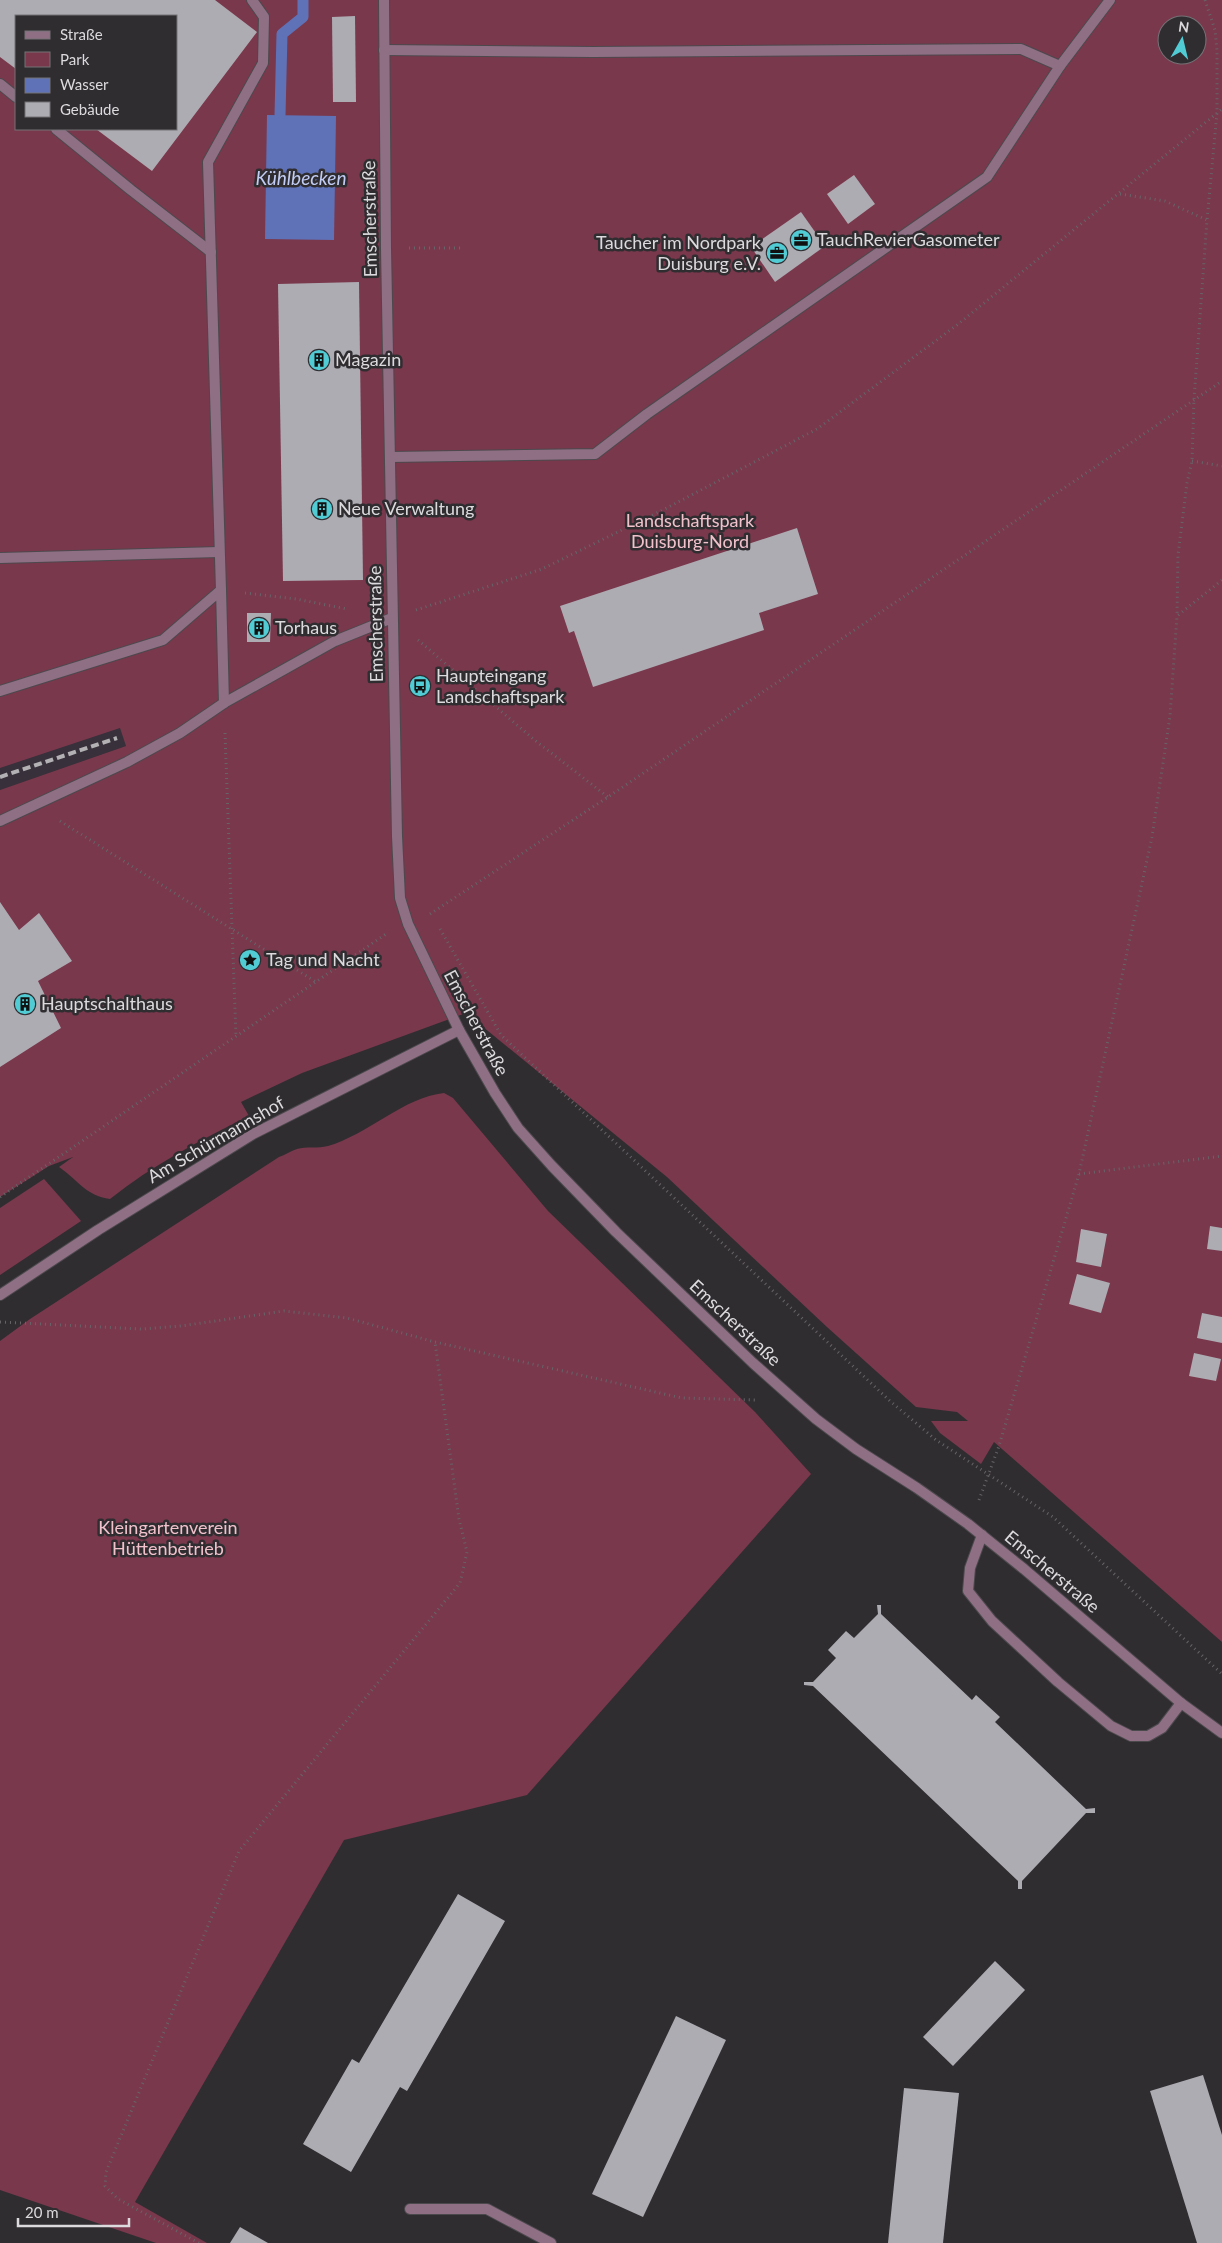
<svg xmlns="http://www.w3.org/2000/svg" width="1222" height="2243" viewBox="0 0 1222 2243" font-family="Lato,sans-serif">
  <rect width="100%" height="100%" fill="#302d31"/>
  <!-- built -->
  <polygon fill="#38313b" points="120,728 126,746 0,790 0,768"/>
  <!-- green -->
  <g fill="#79384c" fill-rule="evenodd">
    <path d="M 0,0 L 1222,0 L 1222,1642 L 994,1442 L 981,1464 L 940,1433 L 931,1421 L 968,1421 L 957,1412 L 916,1407 L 827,1327 L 667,1177 L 466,1013 L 302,1073 L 241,1102 L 249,1116 C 201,1140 152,1165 110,1199 C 86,1196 78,1180 59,1167 L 73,1157 L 49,1166 L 0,1197 L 0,790 L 126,746 L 120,728 L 0,768 ZM 16,16 L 176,16 L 176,129 L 16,129 ZM 1167,25 L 1197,25 L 1197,55 L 1167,55 Z"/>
    <path d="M 444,1093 L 453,1098 L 548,1211 L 755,1412 L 811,1474 L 527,1795 L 344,1840 L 135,2202 L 207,2243 L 156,2243 L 0,2190 L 0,1341 L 30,1319 L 279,1157 C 285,1155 291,1151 297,1149 C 306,1146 318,1149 328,1146 C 367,1135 404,1097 444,1093 Z"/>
    <polygon points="44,1179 81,1221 0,1275 0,1208"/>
  </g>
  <!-- water -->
  <polygon fill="#5f72b8" points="267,115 336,116 334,240 265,239"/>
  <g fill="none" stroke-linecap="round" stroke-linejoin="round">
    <!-- stream -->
    <polyline stroke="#5f72b8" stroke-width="11" points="280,115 282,34 303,17 303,0"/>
  </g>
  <!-- building -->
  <g fill="#adacb2">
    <polygon points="0,0 215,0 257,32 152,171 96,129 176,129 176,16 16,16 16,69 0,57"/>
    <polygon points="355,16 356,102 333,102 332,17"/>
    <polygon points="854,175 875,204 848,224 827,194"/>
    <polygon points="801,212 825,246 775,282 751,247"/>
    <polygon points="359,282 363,580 283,581 278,284"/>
    <polygon points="797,528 818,594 759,613 764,630 593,687 574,631 569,633 560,606"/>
    <polygon points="247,613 271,613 270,642 247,642"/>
    <polygon points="0,902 19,930 39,913 72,961 38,981 61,1028 0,1067"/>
    <polygon points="1210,1226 1222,1228 1222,1251 1207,1249"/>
    <polygon points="1081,1229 1107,1234 1101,1267 1076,1262"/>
    <polygon points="1077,1274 1110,1283 1101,1313 1069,1304"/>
    <polygon points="1202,1313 1222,1317 1222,1343 1197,1338"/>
    <polygon points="1194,1353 1221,1359 1216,1381 1189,1376"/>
    <polygon points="877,1605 881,1605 881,1614 972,1700 976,1695 1000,1717 995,1722 1086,1809 1095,1808 1095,1813 1086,1813 1022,1881 1022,1889 1018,1889 1018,1881 813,1686 804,1685 804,1682 813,1682 836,1658 828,1650 846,1631 854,1638 878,1614"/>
    <polygon points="458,1894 505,1921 407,2091 400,2087 351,2172 303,2144 352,2059 359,2063"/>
    <polygon points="995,1961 1025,1990 953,2066 923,2037"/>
    <polygon points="676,2016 726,2040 643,2217 592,2194"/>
    <polygon points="1203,2075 1222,2135 1222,2243 1197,2243 1150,2091"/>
    <polygon points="904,2088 959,2093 943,2243 888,2243"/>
    <polygon points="240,2227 268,2243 230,2243"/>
  </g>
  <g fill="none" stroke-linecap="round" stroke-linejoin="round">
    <!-- service casing -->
    <g stroke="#4c494d" stroke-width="12">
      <g id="service">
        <polyline points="384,50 593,52 1021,49 1060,66 987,177 647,414 595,454 390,457"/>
        <polyline points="1060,66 1110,0"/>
        <polyline points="0,84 16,97"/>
        <polyline points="56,129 131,190 211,252"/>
        <polyline points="0,558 219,552"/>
        <polyline points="221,590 208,162 263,63 264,17 252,0"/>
        <polyline points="0,691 163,640 221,590 224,703"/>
        <polyline points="0,821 127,762 180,733 224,703 335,641 392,618"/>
        <polyline points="982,1535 970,1568 968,1591 992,1621 1058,1682 1111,1726 1131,1736 1148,1736 1162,1728 1181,1703"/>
      </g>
    </g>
    <!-- minor casing -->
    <g stroke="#4c494d" stroke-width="12">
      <g id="minor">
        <polyline points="0,1295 98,1230 253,1134 459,1030"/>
        <polyline points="410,2209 487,2209 551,2243"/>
      </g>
    </g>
    <!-- tertiary casing -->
    <g stroke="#4c494d" stroke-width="12">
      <polyline id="tertiary" points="384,0 386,248 397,836 400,898 408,924 459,1030 495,1093 518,1128 552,1166 616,1232 753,1363 816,1419 856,1449 917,1488 968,1524 1024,1569 1181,1703 1222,1733"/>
    </g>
    <!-- path -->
    <g stroke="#676468" stroke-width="3" stroke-dasharray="1 4" stroke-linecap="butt">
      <polyline points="1205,0 1215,30 1217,50 1217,113 1207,220"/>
      <polyline points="1120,194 1165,201 1207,220 1194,399 1192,461 1187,483 1178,555 1177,615"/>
      <polyline points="409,248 463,248"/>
      <polyline points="1192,461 1222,466"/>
      <polyline points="245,593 296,599 347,609"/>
      <polyline points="416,610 542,569 661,511 817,429 957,325 1222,109"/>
      <polyline points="418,640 537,742 608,797"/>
      <polyline points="225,733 236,1037"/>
      <polyline points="60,821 316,982"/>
      <polyline points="430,914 608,797 1222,381"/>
      <polyline points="440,929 501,1035 890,1401 936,1440 1053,1517 1222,1674"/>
      <polyline points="1079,1174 1222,1156"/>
      <polyline points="0,1197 386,934"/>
      <polyline points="0,1322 142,1329 181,1326 284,1311 347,1318 435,1342 682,1398 757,1400"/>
      <polyline points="979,1500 999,1446 1079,1174 1152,837 1170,716 1177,616 1222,580"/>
      <polyline points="199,2243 118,2199 105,2186 106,2172 239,1851 460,1583 467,1552 459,1519 435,1342"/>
    </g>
    <!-- service -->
    <use href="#service" stroke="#8f6f84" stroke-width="10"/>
    <!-- minor -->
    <use href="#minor" stroke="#8f6f84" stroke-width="10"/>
    <!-- tertiary -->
    <use href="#tertiary" stroke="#8f6f84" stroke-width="10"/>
    <!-- rail -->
    <polyline stroke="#b3b1b4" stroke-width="4" stroke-dasharray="8 4" stroke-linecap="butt" points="0,777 117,738"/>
  </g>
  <!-- icons -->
  <defs>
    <g id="office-disc" transform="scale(1.125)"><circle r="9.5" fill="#51ccd5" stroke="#302d31"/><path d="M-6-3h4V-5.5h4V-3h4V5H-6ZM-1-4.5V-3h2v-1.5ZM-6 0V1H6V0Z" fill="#111"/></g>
    <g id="building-disc" transform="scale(1.125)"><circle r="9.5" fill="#51ccd5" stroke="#302d31"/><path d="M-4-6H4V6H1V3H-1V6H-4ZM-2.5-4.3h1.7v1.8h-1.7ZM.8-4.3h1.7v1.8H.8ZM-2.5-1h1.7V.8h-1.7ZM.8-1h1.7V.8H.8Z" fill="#111"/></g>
    <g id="bus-disc" transform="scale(1.125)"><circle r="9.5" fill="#51ccd5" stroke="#302d31"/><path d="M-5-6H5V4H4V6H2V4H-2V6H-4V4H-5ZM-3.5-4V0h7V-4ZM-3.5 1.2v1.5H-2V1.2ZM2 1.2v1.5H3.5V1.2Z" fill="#111"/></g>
    <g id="sight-disc" transform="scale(1.125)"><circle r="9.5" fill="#51ccd5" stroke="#302d31"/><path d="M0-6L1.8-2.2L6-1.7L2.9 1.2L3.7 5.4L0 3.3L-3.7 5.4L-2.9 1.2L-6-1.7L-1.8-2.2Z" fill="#111"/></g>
  </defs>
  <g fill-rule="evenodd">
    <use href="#office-disc" x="801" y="240"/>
    <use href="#office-disc" x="777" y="253"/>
    <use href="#building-disc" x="319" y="360"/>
    <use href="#building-disc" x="322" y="509"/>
    <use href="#building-disc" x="259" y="628"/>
    <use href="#bus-disc" x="420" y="686"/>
    <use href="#sight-disc" x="250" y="960"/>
    <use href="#building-disc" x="25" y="1004"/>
  </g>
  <g text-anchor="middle" stroke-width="5" stroke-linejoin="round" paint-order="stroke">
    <!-- street labels -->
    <g font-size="18" fill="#dcdadd" stroke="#302d31">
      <text transform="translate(370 219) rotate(-91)" y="6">Emscherstraße</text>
      <text transform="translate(376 624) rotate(-91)" y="6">Emscherstraße</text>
      <text transform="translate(476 1023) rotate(62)" y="6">Emscherstraße</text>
      <text transform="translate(216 1140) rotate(-30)" y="6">Am Schürmannshof</text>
      <text transform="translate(735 1323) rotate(43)" y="6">Emscherstraße</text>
      <text transform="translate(1052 1572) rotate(40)" y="6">Emscherstraße</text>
    </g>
    <!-- poi labels -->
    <g font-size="18" fill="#dcdadd" stroke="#302d31" text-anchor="start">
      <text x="817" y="246">TauchRevierGasometer</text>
      <text x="761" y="249" text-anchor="end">Taucher im Nordpark<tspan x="761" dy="21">Duisburg e.V.</tspan></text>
      <text x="335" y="366">Magazin</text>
      <text x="338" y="515">Neue Verwaltung</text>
      <text x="275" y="634">Torhaus</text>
      <text x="436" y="682">Haupteingang<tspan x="436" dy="21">Landschaftspark</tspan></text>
      <text x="266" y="966">Tag und Nacht</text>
      <text x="41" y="1010">Hauptschalthaus</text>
    </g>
    <!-- park labels -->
    <g font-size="18" fill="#f1c1cc" stroke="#302d31">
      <text x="690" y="527">Landschaftspark<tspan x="690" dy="21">Duisburg-Nord</tspan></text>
      <text x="168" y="1534">Kleingartenverein<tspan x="168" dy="21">Hüttenbetrieb</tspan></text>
    </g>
    <!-- water labels -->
    <g font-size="19" font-style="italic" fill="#c1cdf4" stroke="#302d31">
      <text x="301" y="185">Kühlbecken</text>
    </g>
  </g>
  <!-- legend -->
  <rect x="15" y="15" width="162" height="115" fill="#302d31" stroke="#757276"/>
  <rect x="25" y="31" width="25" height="8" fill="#8f6f84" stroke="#757276"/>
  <text x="60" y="40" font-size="15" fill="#dcdadd">Straße</text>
  <rect x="25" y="52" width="25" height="15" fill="#79384c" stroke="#757276"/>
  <text x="60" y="65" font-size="15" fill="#dcdadd">Park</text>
  <rect x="25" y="78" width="25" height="15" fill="#5f72b8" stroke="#757276"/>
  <text x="60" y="90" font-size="15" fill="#dcdadd">Wasser</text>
  <rect x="25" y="102" width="25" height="15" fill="#adacb2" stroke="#757276"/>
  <text x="60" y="115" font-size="15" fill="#dcdadd">Gebäude</text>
  <!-- north arrow -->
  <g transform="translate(1182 40) rotate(8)"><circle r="24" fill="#302d31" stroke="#757276"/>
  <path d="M0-4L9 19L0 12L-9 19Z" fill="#51ccd5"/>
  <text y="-8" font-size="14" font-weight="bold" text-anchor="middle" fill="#dcdadd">N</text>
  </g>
  <!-- scale -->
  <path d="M18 2218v8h111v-8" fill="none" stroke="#dcdadd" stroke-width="2.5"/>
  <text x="25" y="2218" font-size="15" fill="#dcdadd" stroke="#302d31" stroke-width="4" paint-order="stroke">20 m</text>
</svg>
